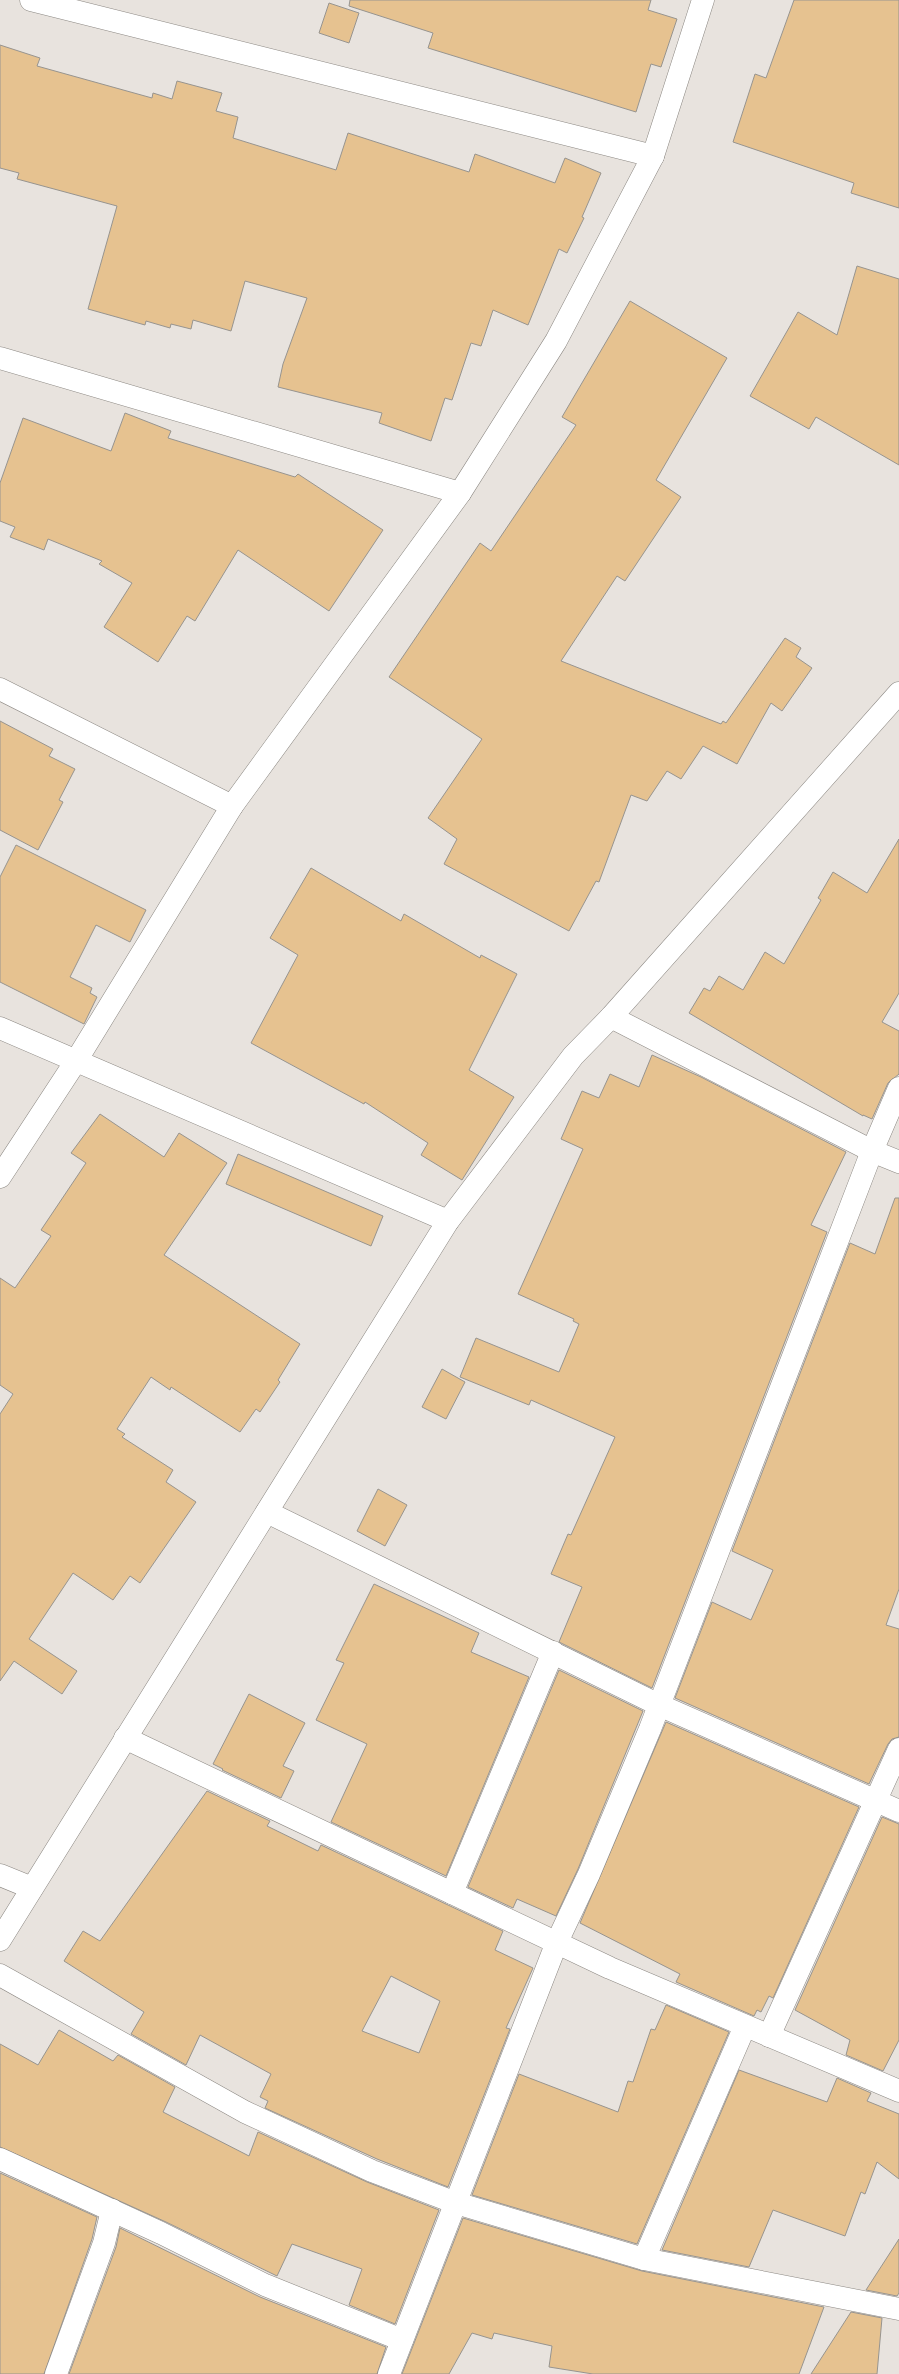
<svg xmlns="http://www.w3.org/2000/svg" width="899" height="2374" viewBox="0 0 899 2374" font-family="'Zilla Slab',serif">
  <rect width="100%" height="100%" fill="#e8e3de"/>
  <!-- building -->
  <g fill="#e6c290" stroke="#97948f" fill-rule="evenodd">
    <polygon points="350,0 651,0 648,10 677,19 661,67 651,64 636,112 428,48 433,33 349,6"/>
    <polygon points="794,0 899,0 899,208 851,193 854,183 733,142 755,74 766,78"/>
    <polygon points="329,3 359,13 349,43 319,33"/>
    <polygon points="0,45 40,58 37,66 152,98 153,93 172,99 177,81 222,93 216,111 238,117 233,138 336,170 348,133 469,172 475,154 555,183 565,158 601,173 582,217 584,218 567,253 559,249 528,325 493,310 481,346 471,343 452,400 445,398 431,441 379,423 382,413 278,387 283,364 307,298 245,281 231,331 193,320 191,329 171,324 170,328 146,321 145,325 88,309 117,206 17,179 19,173 0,168"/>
    <polygon points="857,266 899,279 899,465 816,417 809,429 750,396 798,312 837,335"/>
    <polygon points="630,301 727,358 656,480 681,497 625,581 617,576 561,661 721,724 723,721 726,723 785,638 801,648 796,657 812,668 782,711 771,703 737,764 703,746 681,779 667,771 647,801 631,795 599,882 596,881 569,931 444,864 457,839 428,818 482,739 389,677 480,543 491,551 576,425 562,417"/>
    <polygon points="125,413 171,431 168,438 295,477 298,474 383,530 329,611 238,550 195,621 187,616 158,662 104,627 132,583 99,564 102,561 48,539 44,550 10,537 15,527 0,521 0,483 23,418 111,451"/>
    <polygon points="0,721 53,749 49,756 75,769 59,800 63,802 38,850 0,830"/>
    <polygon points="899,839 899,993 882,1022 899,1031 899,1074 888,1083 872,1119 863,1115 863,1116 689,1013 704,988 710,991 719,976 743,990 765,952 784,964 821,900 818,898 833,872 867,893"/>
    <polygon points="16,845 146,910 130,942 96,925 70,977 92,988 90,993 97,997 84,1024 0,982 0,877"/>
    <polygon points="311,868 401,921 404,914 480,958 481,955 517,974 469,1070 514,1097 462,1180 421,1155 428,1143 365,1102 364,1104 251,1043 298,955 270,938"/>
    <polygon points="652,1055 701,1077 846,1152 811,1225 827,1232 652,1688 559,1642 582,1587 551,1574 568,1534 571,1535 615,1437 531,1400 529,1405 460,1377 476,1338 559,1372 579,1324 573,1321 574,1319 518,1294 583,1149 561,1139 582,1091 599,1098 610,1074 639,1087"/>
    <polygon points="100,1114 164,1157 179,1133 227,1163 164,1255 300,1344 278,1380 280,1382 260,1412 256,1409 240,1432 171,1387 170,1390 151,1377 117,1429 125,1434 122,1437 173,1470 166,1482 196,1502 140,1583 130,1576 113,1600 73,1573 29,1639 77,1671 62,1694 14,1661 0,1681 0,1414 13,1394 0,1385 0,1278 15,1288 51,1236 41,1230 86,1163 71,1153"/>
    <polygon points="238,1154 383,1216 371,1246 226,1184"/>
    <polygon points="895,1198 899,1198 899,1589 886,1625 899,1629 899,1737 892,1739 888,1744 869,1784 675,1698 712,1602 751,1620 773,1570 732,1551 850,1243 875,1254"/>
    <polygon points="442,1369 465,1382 446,1419 422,1407"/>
    <polygon points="378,1489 407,1505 385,1546 357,1531"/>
    <polygon points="374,1584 479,1633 471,1652 529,1677 446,1876 331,1822 367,1744 316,1720 344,1663 336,1660"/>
    <polygon points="559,1670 643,1711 578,1869 556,1916 517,1899 513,1908 468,1887"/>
    <polygon points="249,1694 305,1723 283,1766 294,1771 281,1798 222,1770 223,1769 213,1764"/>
    <polygon points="666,1722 859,1807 773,1998 769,1996 761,2012 757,2010 754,2016 676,1982 680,1974 580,1923"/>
    <path d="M 207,1791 L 270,1821 L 267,1826 L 318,1851 L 321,1845 L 503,1931 L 495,1950 L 533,1968 L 506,2028 L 510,2029 L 448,2187 L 377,2159 L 265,2108 L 268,2101 L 260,2097 L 271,2074 L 200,2035 L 186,2065 L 131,2034 L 144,2012 L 64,1961 L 83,1931 L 100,1941 ZM 391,1976 L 440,2001 L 419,2053 L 362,2031 Z"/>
    <polygon points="882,1817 899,1824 899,2040 883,2071 846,2055 850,2040 795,2010"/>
    <polygon points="666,2005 729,2032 637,2244 472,2195 519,2074 618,2112 628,2081 633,2082 651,2029 655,2030"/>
    <polygon points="59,2030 113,2061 118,2055 175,2087 163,2112 249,2156 258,2132 367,2182 439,2210 395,2324 349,2305 362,2269 292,2244 277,2276 166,2222 0,2147 0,2044 38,2065"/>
    <polygon points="739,2070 827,2102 837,2078 871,2093 867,2101 899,2114 899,2179 877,2162 865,2194 861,2192 845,2236 773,2210 749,2267 662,2250"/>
    <polygon points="0,2173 97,2217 92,2239 44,2374 0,2374"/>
    <polygon points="463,2218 642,2271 824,2307 799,2374 593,2374 549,2367 552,2346 494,2333 492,2339 472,2333 449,2374 402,2374"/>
    <polygon points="120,2228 260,2297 386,2347 377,2374 69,2374 116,2247"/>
    <polygon points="899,2239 899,2293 897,2296 866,2290"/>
    <polygon points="851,2312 882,2318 877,2374 811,2374"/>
  </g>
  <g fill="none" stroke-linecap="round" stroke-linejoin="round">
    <!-- minor casing -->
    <g stroke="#8c8883" stroke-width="23">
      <g id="minor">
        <polyline points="31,0 653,156"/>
        <polyline points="0,358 460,493"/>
        <polyline points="0,689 232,806"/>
        <polyline points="611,1017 872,1151 899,1162"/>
        <polyline points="0,1028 448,1221"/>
        <polyline points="0,1177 76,1061 232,806 460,493 556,341 653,156 703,0"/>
        <polyline points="267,1512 659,1705 899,1811"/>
        <polyline points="125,1738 610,1968 899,2091"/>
        <polyline points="0,1875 32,1888"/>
        <polyline points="452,1893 553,1652"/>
        <polyline points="0,1940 448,1221 573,1056 611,1017 899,693"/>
        <polyline points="0,1975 245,2112 372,2171 456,2203 644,2259 899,2309"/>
        <polyline points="769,2036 899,1749"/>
        <polyline points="0,2159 161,2233 265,2285 402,2340"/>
        <polyline points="644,2259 745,2026"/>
        <polyline points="56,2374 104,2243 112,2210"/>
        <polyline points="389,2374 557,1942 589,1874 650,1729 872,1151 899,1088"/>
      </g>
    </g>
    <!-- minor -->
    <use href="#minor" stroke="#fff" stroke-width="22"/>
  </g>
</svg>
